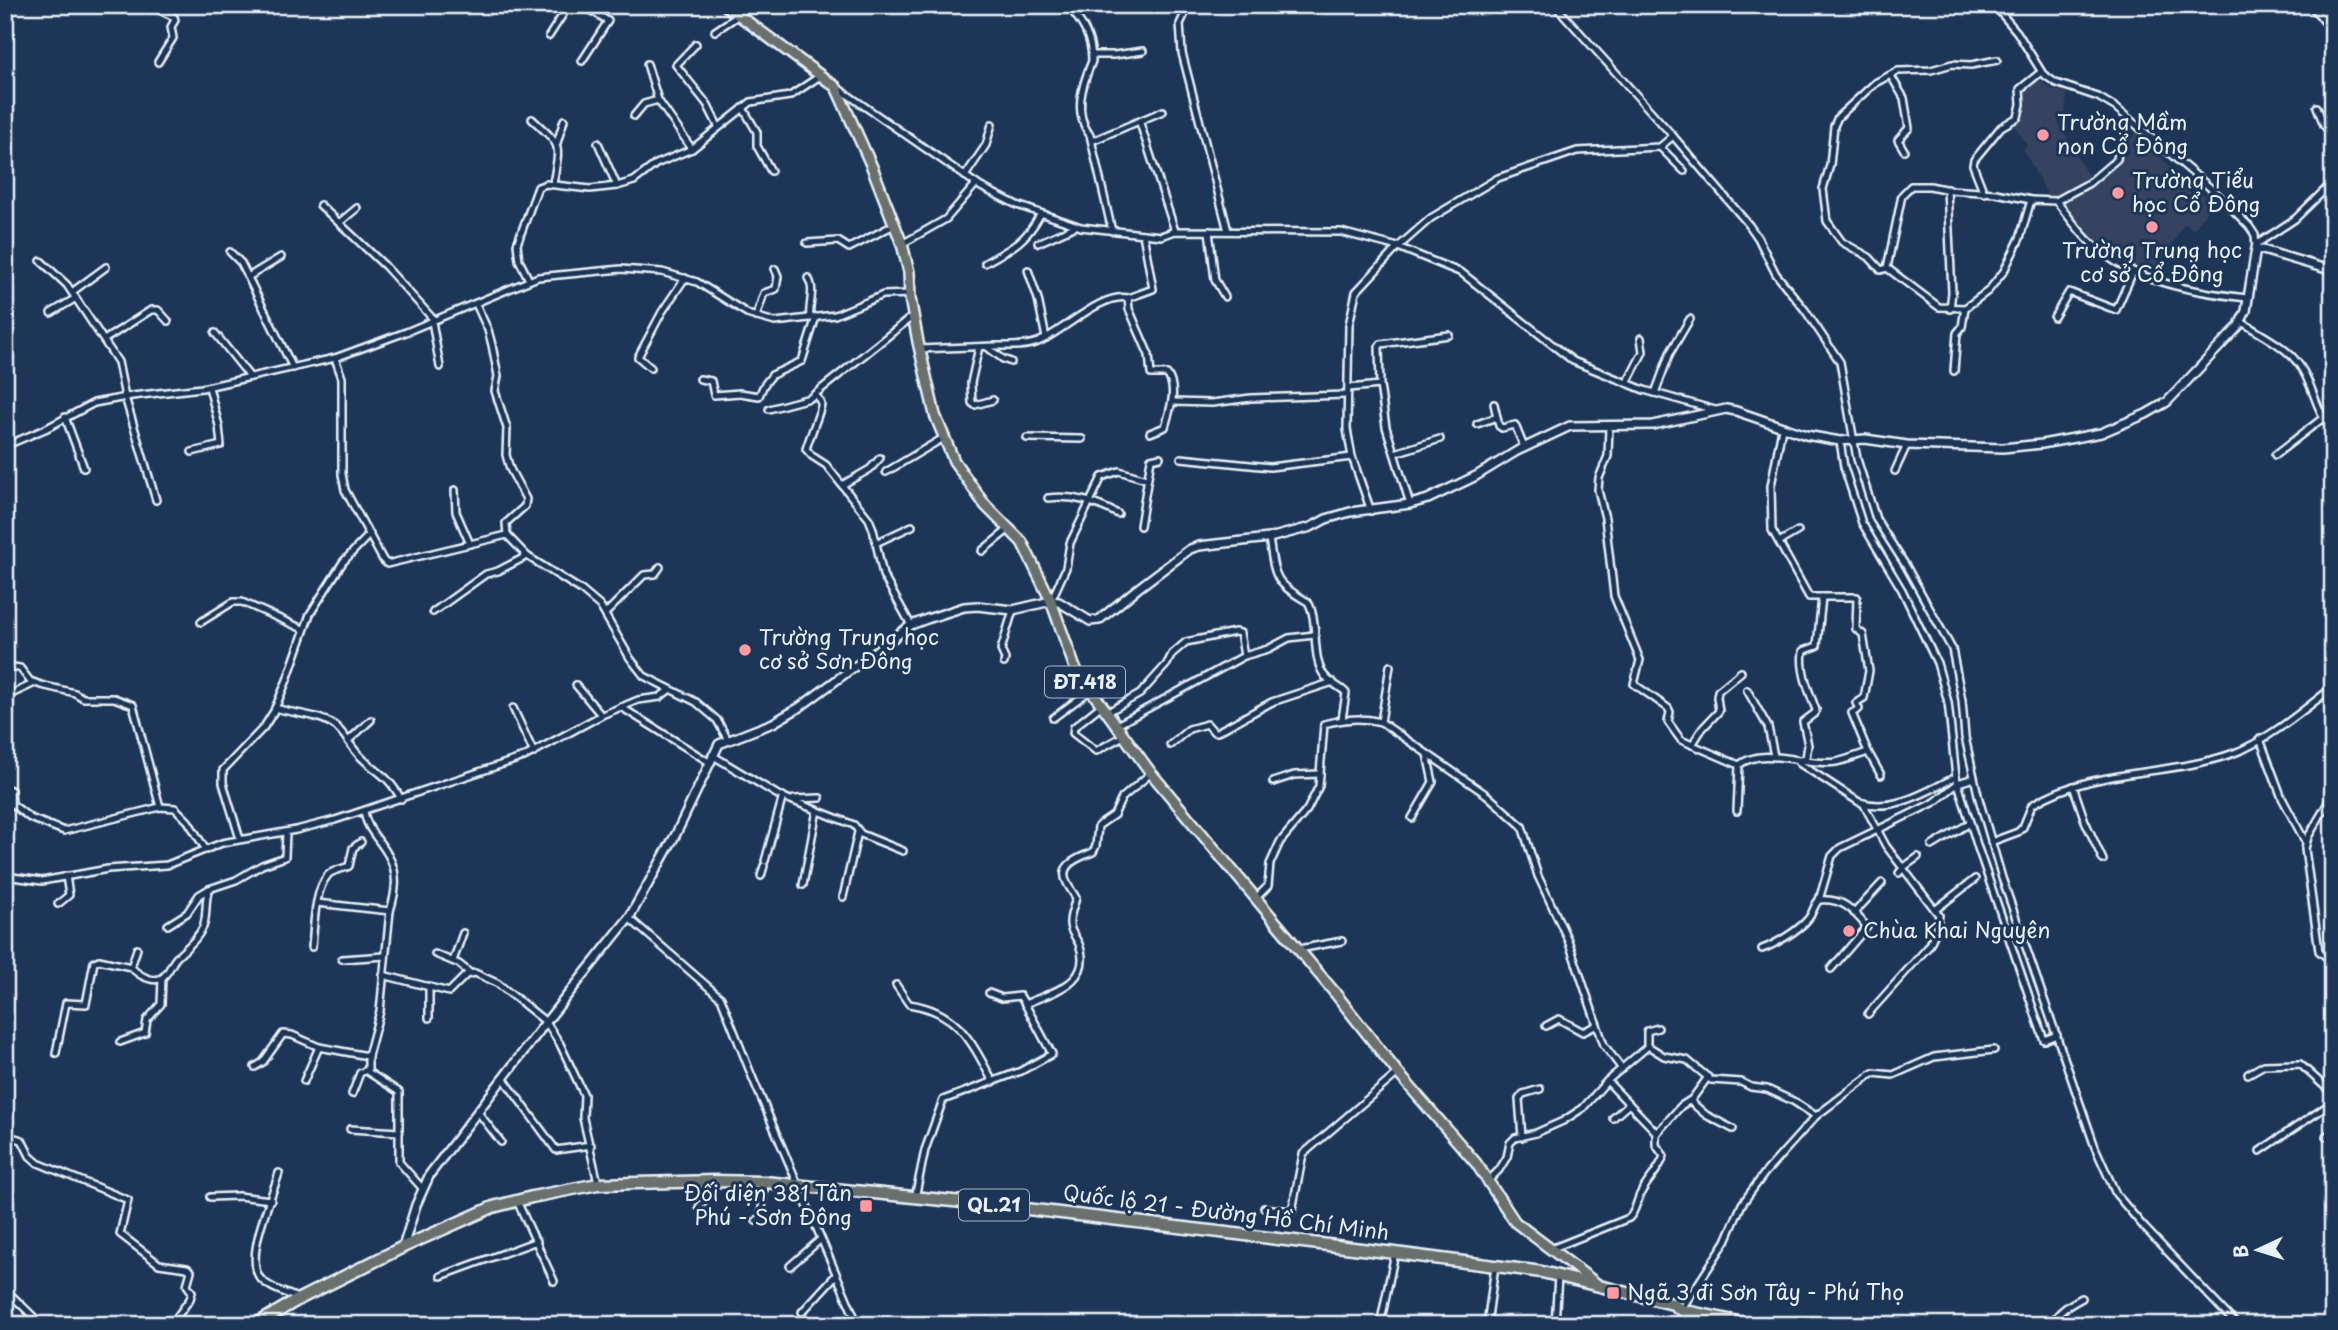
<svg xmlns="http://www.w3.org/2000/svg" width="2338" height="1330" viewBox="0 0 2338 1330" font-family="'Playpen Sans',sans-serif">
  <rect width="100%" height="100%" fill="#1d3557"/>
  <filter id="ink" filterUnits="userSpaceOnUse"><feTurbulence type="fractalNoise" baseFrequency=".0143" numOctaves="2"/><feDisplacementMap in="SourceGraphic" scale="14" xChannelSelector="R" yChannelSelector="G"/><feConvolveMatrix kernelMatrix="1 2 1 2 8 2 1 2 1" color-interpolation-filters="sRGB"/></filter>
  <g filter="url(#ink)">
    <!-- built -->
    <g fill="#344360">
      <polygon points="2037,78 2051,89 2067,93 2065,118 2058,121 2090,180 2057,198 2050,200 2023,149 2027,145 2014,125 2023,114 2024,106 2021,93"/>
      <polygon points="2138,131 2176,174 2213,202 2194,229 2184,224 2154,274 2117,259 2100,247 2062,204 2098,181 2130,151 2125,145"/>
    </g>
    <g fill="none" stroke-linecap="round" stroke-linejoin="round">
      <!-- minor casing -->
      <g stroke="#e8f1f8" stroke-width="10">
        <g id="minor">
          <polyline points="149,5 174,17 175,20 171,27 173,38 158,62"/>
          <polyline points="765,5 770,7"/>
          <path d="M 1067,5 C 1082,22 1092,37 1092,61 C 1082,85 1073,113 1090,135 L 1112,231"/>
          <polyline points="1189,5 1180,24 1182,53 1228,231"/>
          <polyline points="1555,5 1673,136 1749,225 1758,238 1776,274 1805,310 1840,362 1857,459 1876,519 1906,566 1952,649 1962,700 1965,737 1979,799 2002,878 2095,1147 2116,1194 2143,1226 2237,1325"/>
          <polyline points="1994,5 2017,32 2043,74 2056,83 2098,97 2115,107 2214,191 2249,226 2255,235 2256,248"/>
          <polyline points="2311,5 2324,21 2333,17"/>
          <polyline points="5,10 22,5"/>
          <polyline points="715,31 739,15"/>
          <polyline points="549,36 569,5"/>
          <polyline points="696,44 676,65 707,104 718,126"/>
          <polyline points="1092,55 1114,55 1143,51"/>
          <polyline points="1997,60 1971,65 1952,64 1931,70 1898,71 1875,83 1838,117 1834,126 1830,165 1823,189 1827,221 1842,242 1869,257 1881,270 1887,268 1939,307 1965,308 1988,291 2004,271 2020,238 2031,200 2056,201 2089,183 2117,159 2119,148"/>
          <polyline points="582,61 608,21 583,5"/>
          <polyline points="647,64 658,100"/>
          <polyline points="1891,76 1904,98 1909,128 1898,140 1904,150"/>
          <polyline points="838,88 981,187 1017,205 1081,227 1161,236 1175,231 1341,232 1398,247 1462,273 1573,361 1644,390 1715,410"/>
          <polyline points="2317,107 2324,125 2333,136"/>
          <polyline points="743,108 757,132 757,146 771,171"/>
          <polyline points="634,116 644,104 658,100 692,149"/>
          <path d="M 532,119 C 563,148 560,142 553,184"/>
          <polyline points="1140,123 1175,231"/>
          <polyline points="1092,141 1163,111"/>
          <polyline points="557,143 564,120"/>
          <polyline points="598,143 617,186"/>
          <polyline points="1660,147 1684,171"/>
          <polyline points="965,176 986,145 992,124"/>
          <polyline points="1947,189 1952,292 1950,309"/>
          <polyline points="1984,193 1973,165 1974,160 2001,127 2018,117 2021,104 2020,89 2041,72"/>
          <path d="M 2056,201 C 2068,215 2078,231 2091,243 C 2131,282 2194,292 2247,298"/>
          <polyline points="320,205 385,266 434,320"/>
          <polyline points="339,223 357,208"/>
          <polyline points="1209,231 1215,280 1225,297"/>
          <polyline points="807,243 838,241 849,248 894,225"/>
          <polyline points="1038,243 1076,226"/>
          <polyline points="902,244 946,219 976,184"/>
          <polyline points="2257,244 2295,219 2333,182"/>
          <polyline points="230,252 241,263 293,368"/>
          <polyline points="41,261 67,285 118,362 125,397 156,500"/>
          <path d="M 985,263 C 1012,248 1025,242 1040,215"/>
          <polyline points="1887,268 1902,195 1911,186 1930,186 1949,190 1996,193 2031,200"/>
          <polyline points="1028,270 1038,299 1046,338"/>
          <polyline points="248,277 281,257"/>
          <path d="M 808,278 C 816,289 808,305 810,318"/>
          <polyline points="529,280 519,260 517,244 538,187 546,184 590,189 617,186 634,181 656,164 692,149 751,102 790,96 820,76"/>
          <polyline points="72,292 106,267"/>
          <polyline points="1128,298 1153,289 1143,234"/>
          <polyline points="476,304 488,330 492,345 498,376 495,391 507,428 506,455 510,469 526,499 525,506 506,523 507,535 527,556 581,590 600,606 630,658 644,676 696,702 717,720 728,740"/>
          <polyline points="51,313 76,298"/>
          <polyline points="756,317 764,293 776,289 778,276 775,269"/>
          <polyline points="2054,317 2069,292 2116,310 2133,272"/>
          <polyline points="432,321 440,367"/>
          <path d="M 2242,322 C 2261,335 2287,346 2300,366 C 2314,386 2315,411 2333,430"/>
          <polyline points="215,333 250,377"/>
          <polyline points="104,340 151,310 158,310 168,321"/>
          <polyline points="979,347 971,383 972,403 975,405 993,400"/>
          <polyline points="987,347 1003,359 1011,362"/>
          <path d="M 919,349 C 945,348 970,347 995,346 C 1009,346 1025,347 1038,342 C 1064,331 1102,292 1128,298 L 1129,309 L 1149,355 L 1151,374 L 1167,374 C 1178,389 1170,410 1165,427 L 1150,433"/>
          <polyline points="335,358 342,378 342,474 345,490 383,560 387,564 507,535"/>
          <polyline points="651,368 638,357 662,312 685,278"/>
          <polyline points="1954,371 1957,333 1962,327 1965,308"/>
          <polyline points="700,379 711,381 714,395 740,393 759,396 764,385 772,375 802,361 816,317"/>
          <polyline points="1627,383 1643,352 1641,338"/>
          <polyline points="1349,388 1380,385"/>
          <polyline points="1655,393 1670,353 1690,319"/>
          <path d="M 815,394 C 816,396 821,401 821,404 C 822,407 808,441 806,449 L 812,456 L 826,465 L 869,519 L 873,529 L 883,575 L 911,625"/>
          <polyline points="1172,402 1212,403 1251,398 1346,395"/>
          <polyline points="1494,404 1499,426 1502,428 1515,425 1524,447"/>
          <polyline points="769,409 810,398 913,316"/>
          <polyline points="65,417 84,468"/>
          <polyline points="1477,424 1497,417"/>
          <polyline points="1609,426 1608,456 1599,478 1598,490 1605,518 1614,596 1640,660 1634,684 1668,708 1670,712 1668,722 1681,740 1739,765"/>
          <polyline points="1027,438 1082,439"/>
          <polyline points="1840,441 1844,467 1862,523 1902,590 1937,663 1948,702 1956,777 1978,848 2044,1040 2057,1035"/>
          <polyline points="5,446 45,429 94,403 132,396 202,388 335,358 406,332 538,277 621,269 662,272 697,282 750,315 775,322 835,315 883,295 910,294"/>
          <polyline points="192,452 221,445 219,426 209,387"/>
          <polyline points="1395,453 1440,439"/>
          <polyline points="2275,455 2323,418"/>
          <polyline points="1181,458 1270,467 1352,457"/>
          <polyline points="1895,471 1907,445"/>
          <polyline points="886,472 945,437"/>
          <polyline points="842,485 870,469 880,458"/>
          <polyline points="455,490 456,512 470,544"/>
          <path d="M 1048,498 C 1075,495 1094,502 1118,514"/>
          <polyline points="1410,504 1386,427 1380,385 1379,347 1381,344 1449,335"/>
          <polyline points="1371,511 1352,457 1347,429 1349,325 1356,292 1398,247 1431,218 1498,178 1577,151 1660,147 1673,136"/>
          <polyline points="1140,526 1151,459 1160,457"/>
          <path d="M 1269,538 C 1275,577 1273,582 1308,602 C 1319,620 1311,658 1324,675 C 1329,683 1340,686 1346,693 L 1342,719"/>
          <polyline points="1779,542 1798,531"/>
          <polyline points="876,543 912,526"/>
          <polyline points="982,551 1009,529"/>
          <polyline points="1051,601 1066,568 1070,543 1102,477 1119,471 1146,479"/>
          <polyline points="433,612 486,574 498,571 527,556"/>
          <polyline points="606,613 644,575 655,574 660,567"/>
          <polyline points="201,622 233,602 242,602 303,629"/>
          <polyline points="5,625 6,621"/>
          <polyline points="1244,656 1268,649 1289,638 1314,635"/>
          <polyline points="1004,663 1005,659 1001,650 1013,610"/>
          <polyline points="5,666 20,668 30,681 41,685 75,693 83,698 114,698 133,705 160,807"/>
          <polyline points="576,685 601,715"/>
          <polyline points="1747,690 1768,727 1774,756"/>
          <polyline points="5,697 35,683"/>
          <polyline points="1103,704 1074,727 1073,733 1096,751 1125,735"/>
          <polyline points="621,707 709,762"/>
          <path d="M 275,708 C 295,714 317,714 334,725 C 344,732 350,746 359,755 C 376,773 387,773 401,799"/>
          <polyline points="513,708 534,753"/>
          <polyline points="1108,712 1140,694 1167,664 1172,654 1186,642 1235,632 1240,633 1244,656 1117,725"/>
          <polyline points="1053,718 1091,690"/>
          <polyline points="1381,722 1390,666"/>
          <polyline points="2260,739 2282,798 2306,843"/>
          <polyline points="348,741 371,720"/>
          <polyline points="1170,745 1189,729 1207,724 1214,732 1217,732 1272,702 1333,682"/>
          <polyline points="1692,745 1702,729 1719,711 1717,697 1718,691 1741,672"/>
          <polyline points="1868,752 1881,775"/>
          <polyline points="712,755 778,795 854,825 861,834 903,851"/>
          <path d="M 1800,760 L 1806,758 L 1808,745 L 1803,722 L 1815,713 L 1816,710 C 1809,691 1800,671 1803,651 L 1817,646 L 1822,597"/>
          <path d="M 1799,763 L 1859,802 C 1894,813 1925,792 1956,777"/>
          <path d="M 1739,765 C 1764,745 1806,767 1836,762 C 1847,760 1858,755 1868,752 L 1852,713 L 1859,709 L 1856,703 L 1864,698 L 1869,671 L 1863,634 L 1856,629 L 1857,597 L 1809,597 L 1772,530 L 1771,486 L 1782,428"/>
          <polyline points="1273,782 1294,775 1320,774"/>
          <polyline points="2073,786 2085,821 2103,860"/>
          <polyline points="5,788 11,790 12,804 30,818 64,831 160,807 175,808 188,821 206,850"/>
          <polyline points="2333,794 2308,837 2305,849 2319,951 2333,962"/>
          <polyline points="794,799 820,798"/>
          <polyline points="1863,803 1886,846 1939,915 1935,933 1929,946 1868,1014"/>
          <polyline points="1737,811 1739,765"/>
          <polyline points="1412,818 1433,782 1427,754"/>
          <polyline points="240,839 223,783 223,770 264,727 274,711 287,680 310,614 343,562 370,534"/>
          <path d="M 1991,842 L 2018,832 L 2023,827 L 2032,805 C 2093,767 2168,777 2234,753 C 2266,742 2306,708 2333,687"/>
          <polyline points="1932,846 1970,823"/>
          <polyline points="765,861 783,796"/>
          <polyline points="1899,873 1904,867 1918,857"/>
          <polyline points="5,876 42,881 108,869 167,865 222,843 296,830 335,820 524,757 602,715 638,700 660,697 669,690"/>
          <polyline points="761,876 764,866"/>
          <polyline points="803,885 817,810"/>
          <polyline points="843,897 858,832"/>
          <path d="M 1256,898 L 1268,886 L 1270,864 L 1280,842 L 1307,810 L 1319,786 L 1324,724 C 1344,719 1361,717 1381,722 L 1487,795 L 1522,826 L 1538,876 L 1568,940 L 1604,1045 L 1622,1069"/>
          <path d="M 1819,900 C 1843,898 1852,909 1867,927 L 1831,969"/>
          <path d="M 317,903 L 390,911 C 396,892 399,873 388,855 C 380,840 366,829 364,811"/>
          <polyline points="58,904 69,895 66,876"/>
          <polyline points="1935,910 1975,879"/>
          <polyline points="1854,913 1882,883"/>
          <polyline points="629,918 721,998 753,1079 858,1325"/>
          <polyline points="168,925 187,913 199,895 209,889 236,880 262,865 285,857 286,832"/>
          <path d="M 312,947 C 314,927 314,891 328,875 C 332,870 343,869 349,866 L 353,848 L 361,842"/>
          <path d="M 137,949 L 131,967 C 138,975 156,986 165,975 C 170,970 172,962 177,957 C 187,947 197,940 203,927 C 208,915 204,901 209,889"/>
          <polyline points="1299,949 1342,941"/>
          <path d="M 1762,949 C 1776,944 1799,930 1808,919 C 1814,912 1813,906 1819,900 L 1832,856 L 1840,848 L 1935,802 L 1958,783 L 1974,778"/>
          <polyline points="435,954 459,964 470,973"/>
          <polyline points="342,959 385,956"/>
          <polyline points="453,961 463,933"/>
          <polyline points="383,975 449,992 466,975 475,973 497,983 546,1022 560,1044 584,1095 583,1118 598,1183"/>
          <path d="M 896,985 L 909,1004 C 958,1011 972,1042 993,1082"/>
          <polyline points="989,993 1002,998 1020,996 1025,1004"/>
          <polyline points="429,1018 429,986"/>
          <polyline points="1546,1026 1559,1019 1583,1032 1597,1025"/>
          <polyline points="120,1042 145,1033 147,1020 161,1004 162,978"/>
          <polyline points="1648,1046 1664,1056 1687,1060 1711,1080 1741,1082 1751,1087 1767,1089 1793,1101 1816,1116"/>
          <polyline points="56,1053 66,1003 86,1004 94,962 99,960 131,967"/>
          <polyline points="368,1056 380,1011 390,911"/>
          <polyline points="255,1067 263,1062 283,1034 292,1035 319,1047 368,1056 368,1072 399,1092 399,1162 422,1188"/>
          <polyline points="2248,1074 2264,1065 2300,1064 2333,1094"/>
          <polyline points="504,1079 556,1150 591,1145"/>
          <polyline points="304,1081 319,1047"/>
          <polyline points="352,1094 360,1073 367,1070"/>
          <polyline points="1690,1101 1706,1115 1733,1129"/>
          <polyline points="478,1112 501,1142"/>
          <polyline points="1613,1118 1629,1104"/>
          <polyline points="350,1129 399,1132"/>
          <polyline points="1656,1134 1681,1106 1692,1099 1708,1077"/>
          <polyline points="5,1135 22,1140 30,1156 38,1163 128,1200 120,1234 159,1264 187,1268 191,1271 187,1285 192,1292 190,1299 171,1325"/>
          <polyline points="2326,1136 2333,1131"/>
          <polyline points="1522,1137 1519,1099 1523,1094 1540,1089"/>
          <polyline points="2260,1151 2333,1102"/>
          <path d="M 279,1173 C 272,1197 244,1257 260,1278 C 268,1288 287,1293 299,1299"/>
          <polyline points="1488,1181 1499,1170 1507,1157 1510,1143 1515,1138 1536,1133 1563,1121 1583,1108 1607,1081 1647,1047 1647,1031 1658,1028"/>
          <polyline points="210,1197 238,1196 271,1200"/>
          <path d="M 915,1198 L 925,1150 L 943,1100 L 1021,1071 L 1052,1054 L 1025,1004 C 1052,992 1094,983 1079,944 C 1076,937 1070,932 1070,924 C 1069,916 1074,906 1076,898 C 1073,892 1069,888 1067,883 C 1057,864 1081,857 1093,852 L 1096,846 L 1098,826 L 1114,815 L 1122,798 L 1151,773"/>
          <polyline points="517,1201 554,1281"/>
          <polyline points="699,1207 709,1195 714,1181"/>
          <polyline points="1264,1208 1292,1211 1303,1154 1398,1073"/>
          <polyline points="756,1221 761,1217 765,1182"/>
          <path d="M 1551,1249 L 1629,1218 C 1637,1210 1636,1200 1642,1191 C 1649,1179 1659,1170 1664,1156 L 1656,1145 L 1656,1132 L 1607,1081"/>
          <polyline points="790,1266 821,1239"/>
          <polyline points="441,1276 537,1241"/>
          <polyline points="5,1289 42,1325"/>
          <polyline points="1681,1310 1726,1241 1742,1204 1764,1174 1816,1116 1873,1073 1893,1075 1934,1057 1994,1050"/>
          <polyline points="802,1312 836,1275"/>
          <polyline points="1681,1312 1693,1325"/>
          <polyline points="1220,1325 1237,1321 1242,1325"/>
          <polyline points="1380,1325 1395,1253"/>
          <polyline points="1487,1325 1495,1266"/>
          <polyline points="1555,1325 1558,1276"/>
          <path d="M 2051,1325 C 2058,1311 2069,1305 2082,1298"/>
        </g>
      </g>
      <!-- tertiary casing -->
      <g stroke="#e8f1f8" stroke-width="12">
        <polyline id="tertiary" points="403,1247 416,1205 430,1174 546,1022 629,918 676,834 719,744 773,723 800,707 911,625 927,619 964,607 977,606 1013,610 1051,601 1059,602 1090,621 1099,620 1137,589 1190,549 1199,546 1269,538 1311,527 1326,519 1350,512 1410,504 1428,499 1476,476 1517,451 1570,426 1653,425 1726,409 1736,411 1806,435 1840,441 1865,439 1907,445 2003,448 2042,444 2101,433 2146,414 2167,402 2238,327 2246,311 2256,248 2333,271"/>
      </g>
      <!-- primary casing -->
      <g stroke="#e8f1f8" stroke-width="14">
        <polyline id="primary" points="725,5 836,87 872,167 902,244 909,272 910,298 918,342 935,415 954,461 985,505 1022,542 1051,601 1075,668 1151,773 1335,993 1398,1073 1476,1163 1515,1222 1597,1284"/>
      </g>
      <!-- trunk casing -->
      <g stroke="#e8f1f8" stroke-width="15">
        <polyline id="trunk" points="255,1325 299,1299 403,1247 493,1207 532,1197 598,1184 714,1181 765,1182 1002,1206 1395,1253 1542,1272 1673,1304 1681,1310 1753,1325"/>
      </g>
      <!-- minor -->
      <use href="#minor" stroke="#1d3557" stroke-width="5"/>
      <!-- tertiary -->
      <use href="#tertiary" stroke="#1d3557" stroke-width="7"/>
      <!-- primary -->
      <use href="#primary" stroke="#6a706d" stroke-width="9"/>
      <!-- trunk -->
      <use href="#trunk" stroke="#6a706d" stroke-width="10"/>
    </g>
  </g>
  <!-- markers -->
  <g fill="#ff9aa2" stroke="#1d3557" stroke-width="2.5">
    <circle cx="2043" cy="135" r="7"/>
    <circle cx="2118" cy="193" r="7"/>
    <circle cx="2152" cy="227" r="7"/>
    <circle cx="745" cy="650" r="7"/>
    <circle cx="1849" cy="931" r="7"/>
    <rect x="859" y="1199" width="14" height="14" rx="3.5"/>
    <rect x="1606" y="1286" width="14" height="14" rx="3.5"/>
  </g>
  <g text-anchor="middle" stroke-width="6" stroke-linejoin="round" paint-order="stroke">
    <!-- shield labels -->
    <g fill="#1d3557" stroke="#abb9c8" stroke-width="2">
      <rect x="1045" y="666.5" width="80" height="31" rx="5"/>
      <rect x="959" y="1189.5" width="70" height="31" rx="5"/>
    </g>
    <g font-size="19" font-weight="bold" fill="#e8f1f8">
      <text x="1085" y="689">ĐT.418</text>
      <text x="994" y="1212">QL.21</text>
    </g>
    <!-- poi labels -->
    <g font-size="21" fill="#e8f1f8" stroke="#1d3557" text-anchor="start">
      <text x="2057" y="130">Trường Mầm<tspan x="2057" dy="24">non Cổ Đông</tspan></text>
      <text x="2132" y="188">Trường Tiểu<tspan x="2132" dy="24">học Cổ Đông</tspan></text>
      <text x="2152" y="258" text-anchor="middle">Trường Trung học<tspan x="2152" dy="24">cơ sở Cổ Đông</tspan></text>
      <text x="759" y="645">Trường Trung học<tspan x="759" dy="24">cơ sở Sơn Đông</tspan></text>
      <text x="1863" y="938">Chùa Khai Nguyên</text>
      <text x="852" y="1201" text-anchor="end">Đối diện 381 Tân<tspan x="852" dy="24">Phú - Sơn Đông</tspan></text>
      <text x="1627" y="1300">Ngã 3 đi Sơn Tây - Phú Thọ</text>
    </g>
    <!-- street labels -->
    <g font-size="21" fill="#e8f1f8" stroke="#1d3557">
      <text transform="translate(1226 1213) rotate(7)" y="7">Quốc lộ 21 - Đường Hồ Chí Minh</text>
    </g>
  </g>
  <!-- margin -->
  <rect width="2338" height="1330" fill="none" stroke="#1d3557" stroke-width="28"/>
  <rect x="14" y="14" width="2310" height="1302" fill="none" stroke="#e8f1f8" stroke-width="2.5" filter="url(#ink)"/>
  <!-- north arrow -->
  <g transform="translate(2258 1250) rotate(266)" stroke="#1d3557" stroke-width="5" paint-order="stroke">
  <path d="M0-5L12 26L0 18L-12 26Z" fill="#e8f1f8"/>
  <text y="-10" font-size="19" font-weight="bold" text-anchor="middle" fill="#e8f1f8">B</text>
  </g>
</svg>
